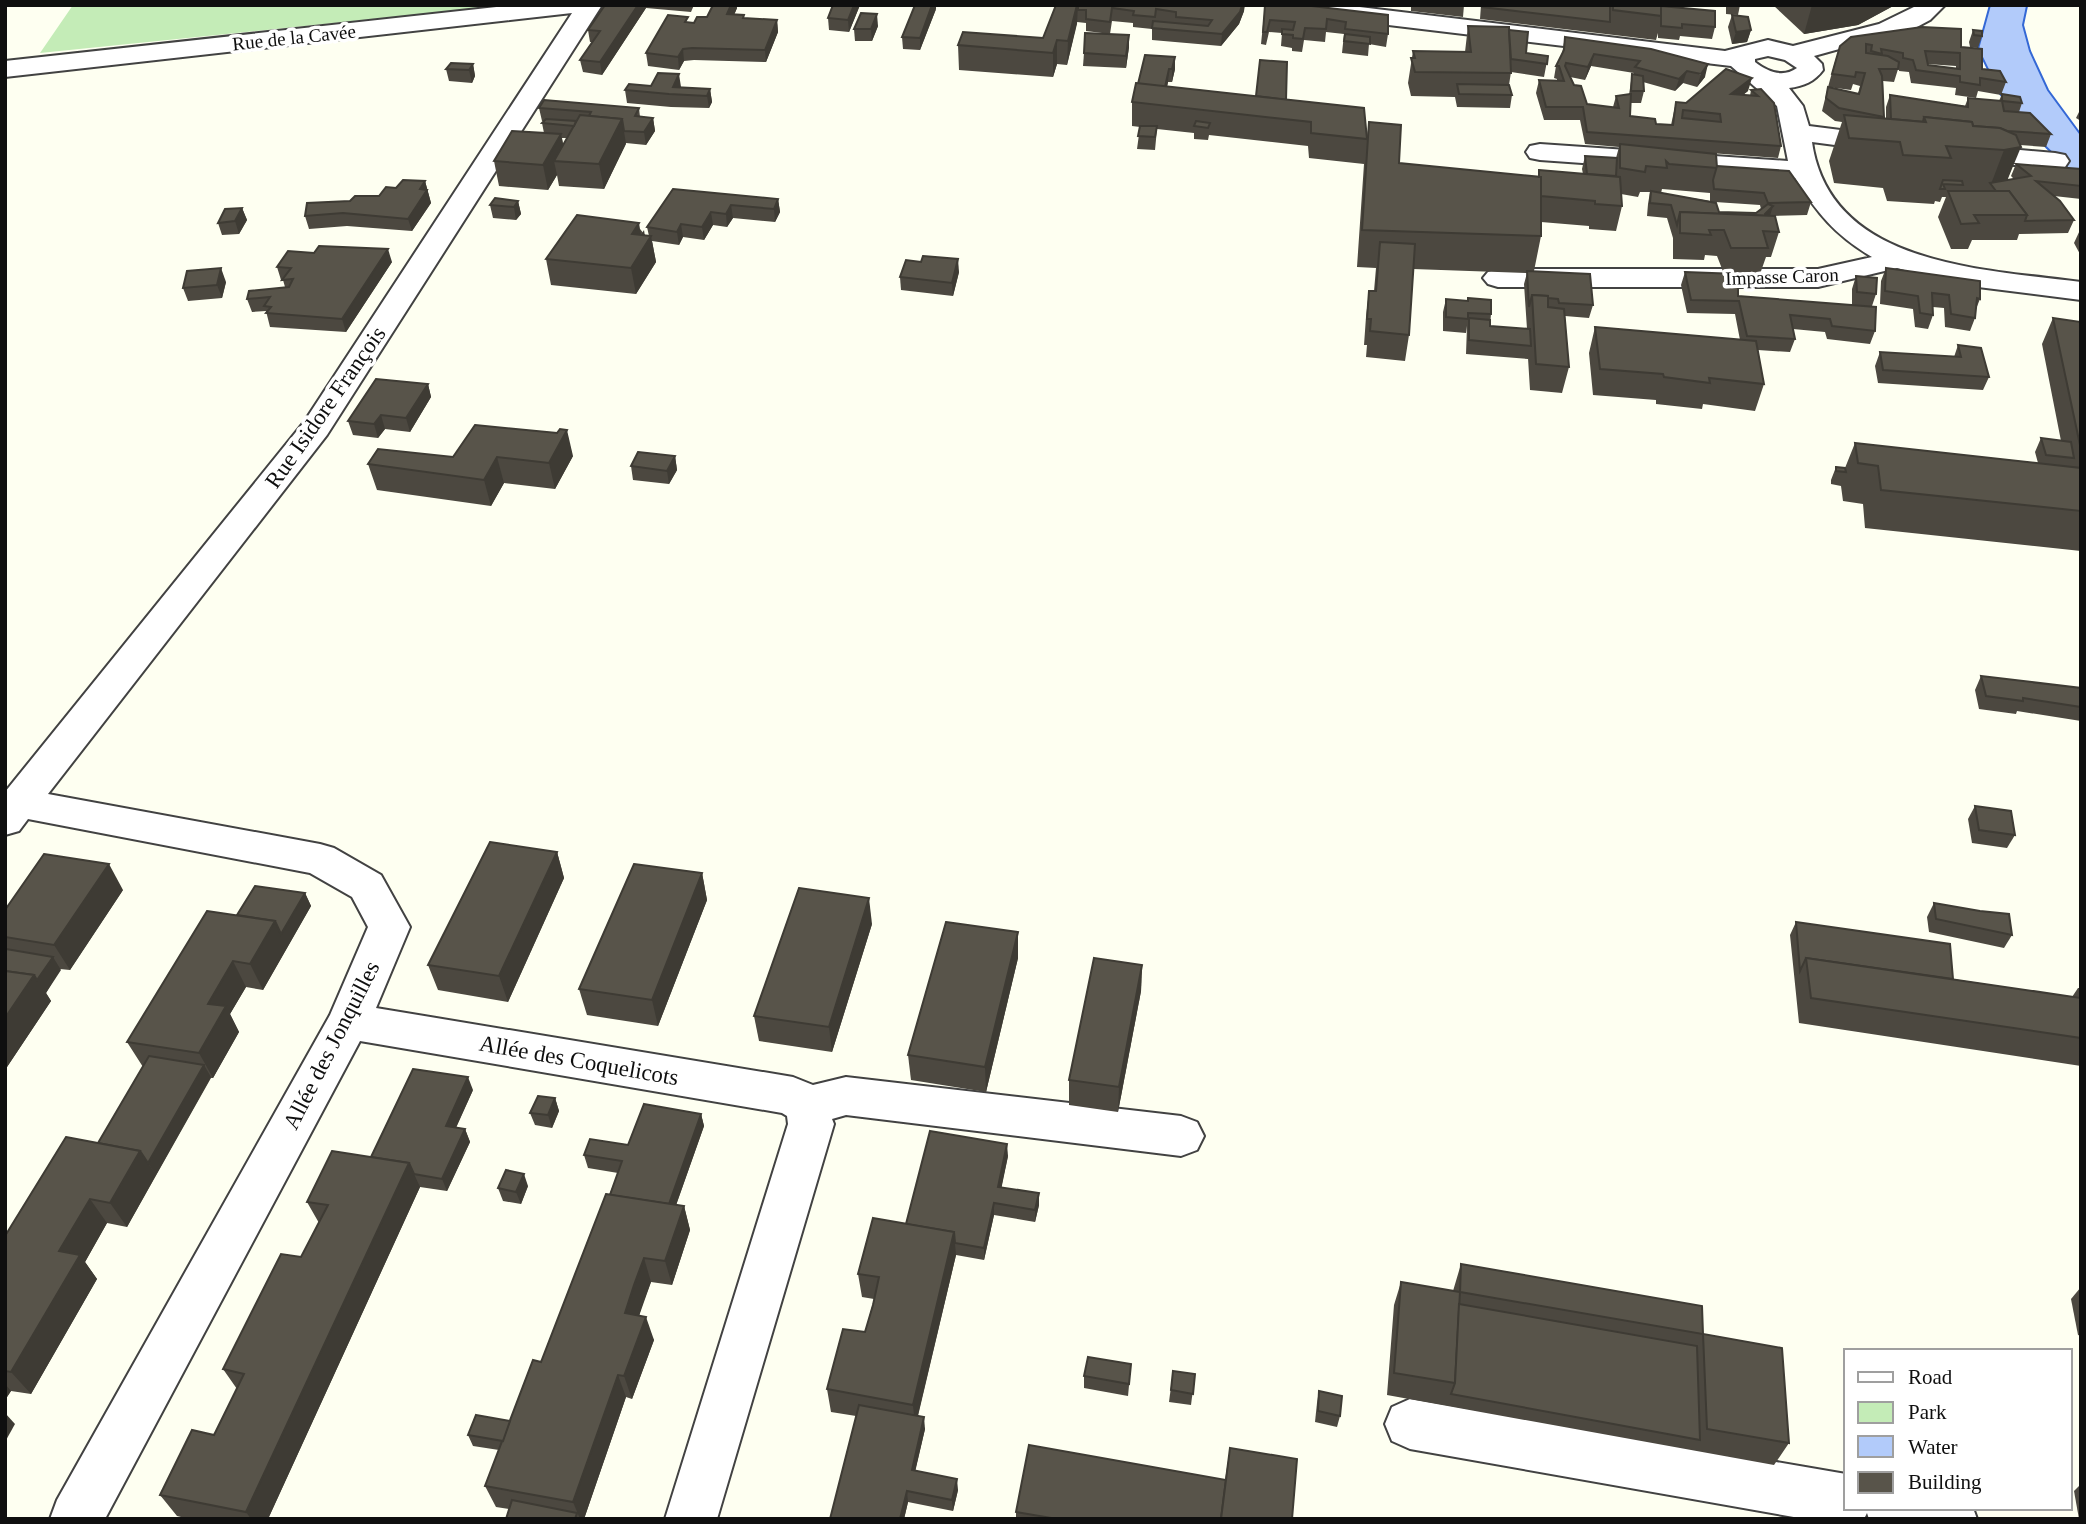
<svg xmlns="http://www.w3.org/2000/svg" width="2086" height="1524" viewBox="0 0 2086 1524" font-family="Georgia,serif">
  <rect width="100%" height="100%" fill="#fefff1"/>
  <!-- green -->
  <polygon fill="#c4ecb7" points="73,5 510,5 40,53"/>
  <!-- water -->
  <polygon fill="#b2cbfa" stroke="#3468d5" stroke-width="2" points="1990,5 2034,5 2027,6 2023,25 2030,51 2048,90 2081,135 2081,181 2046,147 2000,94 1978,49"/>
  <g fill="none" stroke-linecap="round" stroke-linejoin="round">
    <!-- minor casing -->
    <g stroke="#424242" stroke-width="4">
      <g id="minor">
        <polygon points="514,5 602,5 327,435 48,794 320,844 334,848 381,875 410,927 376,1008 793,1077 813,1085 846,1077 1181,1116 1197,1122 1204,1136 1197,1150 1181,1156 846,1115 832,1119 834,1124 717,1519 665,1519 788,1124 787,1116 782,1113 360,1041 105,1519 50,1519 57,1500 330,1015 368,927 352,897 310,873 28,819 19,831 5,835 5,792 304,422 572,13 5,77 5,61"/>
        <path d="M 1268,5 L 1343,5 L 1725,51 L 1768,40 L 1793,46 L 1879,24 L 1918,5 L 1945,5 L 1930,20 L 1915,28 L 1814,56 L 1822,64 L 1823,70 C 1814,82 1804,86 1789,88 L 1803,106 L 1809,126 L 1888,136 L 1898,138 L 1901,144 L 1898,150 L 1888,152 L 1812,142 C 1830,267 1985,269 2081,282 L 2081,300 L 1962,285 L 1897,268 L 1818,287 L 1498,287 L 1488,284 L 1483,278 L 1488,272 L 1498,269 L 1818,269 L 1872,257 C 1835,235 1817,213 1795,178 L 1540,160 L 1530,158 L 1526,152 L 1530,146 L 1540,144 L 1788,161 L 1777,106 L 1731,66 L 1280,12 L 1271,10 ZM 1768,56 L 1785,60 L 1797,68 C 1783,78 1768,72 1755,62 L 1755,59 Z"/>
        <polygon points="1965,145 2055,153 2065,155 2069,161 2065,167 2055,169 1955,159 1951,153 1955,147"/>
        <polygon points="1410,1399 1846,1474 1846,1508 1973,1508 1977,1519 1869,1519 1867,1513 1864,1519 1805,1519 1410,1449 1392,1441 1385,1424 1392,1407"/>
      </g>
    </g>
    <!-- minor -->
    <use href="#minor" fill="#fff" fill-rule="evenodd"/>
  </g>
  <!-- wall -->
  <g fill="#4c4840" fill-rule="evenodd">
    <polygon points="605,5 694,5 691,12 646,8 602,75 583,72 580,60 592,42 590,42 588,30"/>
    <polygon points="713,5 736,5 737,8 734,15 744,18 777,20 778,32 766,62 694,60 684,61 679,70 648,66 646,53 694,23 707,17"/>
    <polygon points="860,5 849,32 829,30 828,18"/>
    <polygon points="1056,5 1244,11 1239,24 1221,46 1152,40 1152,29 1133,27 1133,23 1112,21 1110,34 1086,31 1086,23 1077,22 1067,65 1057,64 1053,77 959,70 958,45 1043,38"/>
    <polygon points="1265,5 1303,5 1388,34 1386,47 1369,44 1368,56 1342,53 1344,34 1326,32 1325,42 1304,40 1302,52 1292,51 1292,48 1281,46 1282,33 1269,32 1266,45 1261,44"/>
    <polygon points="1411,5 1464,5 1463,17 1411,11"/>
    <polygon points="1481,5 1661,5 1661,6 1715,27 1712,39 1680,36 1679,40 1658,38 1658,33 1656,40 1480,19"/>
    <polygon points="1726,5 1740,5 1738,15 1726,14"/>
    <polygon points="1773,5 1895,5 1858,25 1804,34"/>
    <polygon points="936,9 920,50 903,49 902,37"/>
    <polygon points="1732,15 1751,30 1747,42 1732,44 1728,27"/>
    <polygon points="878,26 872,41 855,41 854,29"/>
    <polygon points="1468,26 1509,30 1526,53 1548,56 1544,77 1511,72 1509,85 1512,95 1510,108 1457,107 1455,97 1411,96 1408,83 1413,51 1465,52"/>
    <polygon points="1973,30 1982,36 1978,48 1970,47 1969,42"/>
    <path d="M 1565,37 L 1651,49 L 1705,77 L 1697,87 L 1683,83 L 1675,91 L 1643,82 L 1644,91 L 1641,103 L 1631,103 L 1630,116 L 1656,124 L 1671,125 L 1676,102 L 1686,103 L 1748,91 L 1743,95 L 1750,96 L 1751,90 L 1761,89 L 1781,146 L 1778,158 L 1710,153 L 1717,166 L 1811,202 L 1807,215 L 1770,216 L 1779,232 L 1771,257 L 1766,257 L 1760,274 L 1733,274 L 1738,296 L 1852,305 L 1852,289 L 1856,276 L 1876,294 L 1872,306 L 1875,331 L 1870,344 L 1827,339 L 1825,332 L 1793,329 L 1795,339 L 1790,352 L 1758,350 L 1764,384 L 1755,411 L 1703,404 L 1702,409 L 1656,404 L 1656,400 L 1593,395 L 1589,353 L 1595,327 L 1740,340 L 1735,314 L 1687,313 L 1681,285 L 1685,272 L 1724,274 L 1717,256 L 1705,255 L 1704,260 L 1673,259 L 1673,238 L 1667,218 L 1647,216 L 1648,204 L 1650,192 L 1640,192 L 1638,197 L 1621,194 L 1622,206 L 1616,231 L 1589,229 L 1589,226 L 1541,222 L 1541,236 L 1534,271 L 1593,305 L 1589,318 L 1565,316 L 1569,367 L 1562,393 L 1530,390 L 1528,358 L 1528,359 L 1466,354 L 1467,326 L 1466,333 L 1443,331 L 1443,312 L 1446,299 L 1491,314 L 1490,326 L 1527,329 L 1524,284 L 1527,273 L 1413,269 L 1409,335 L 1405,361 L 1366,357 L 1367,345 L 1364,345 L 1366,317 L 1369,291 L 1374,291 L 1376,268 L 1357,267 L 1364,164 L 1309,158 L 1308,146 L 1209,135 L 1208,140 L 1194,139 L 1194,133 L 1157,129 L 1155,150 L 1137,149 L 1140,127 L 1132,126 L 1132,102 L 1138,84 L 1175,57 L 1175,69 L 1172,82 L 1168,82 L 1167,87 L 1286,100 L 1367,137 L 1369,122 L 1399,163 L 1538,177 L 1539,170 L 1583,174 L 1582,169 L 1585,156 L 1616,158 L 1619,147 L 1585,144 L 1580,120 L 1544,120 L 1536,93 L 1539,80 L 1557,81 L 1557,79 L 1554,78 L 1556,66 L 1562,54 ZM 1591,66 L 1634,73 L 1633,75 L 1632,74 L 1629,95 L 1616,96 L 1613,107 L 1587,104 L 1574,85 L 1570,77 L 1585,80 ZM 1662,189 L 1710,193 L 1710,201 L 1661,193 ZM 1715,202 L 1760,205 L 1761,209 L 1756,213 L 1719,212 Z"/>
    <path d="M 1851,37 L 1961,47 L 1982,69 L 2006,82 L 2001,95 L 1978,91 L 1976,98 L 1955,95 L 1956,88 L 1911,83 L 1909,72 L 1899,71 L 1899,66 L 1894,82 L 1883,81 L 1884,118 L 1886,119 L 1886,107 L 1890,95 L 1965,106 L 1968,98 L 1999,101 L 2002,94 L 2022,103 L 2019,112 L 2051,134 L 2046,147 L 2020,145 L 2007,180 L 2014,179 L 2011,176 L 2016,164 L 2081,169 L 2081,199 L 2054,196 L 2074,220 L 2068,233 L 2019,234 L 2017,240 L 1972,240 L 1968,249 L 1951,249 L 1938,217 L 1946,197 L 1942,197 L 1940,202 L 1935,201 L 1934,204 L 1887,201 L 1883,188 L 1834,183 L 1829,161 L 1842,122 L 1835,121 L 1822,111 L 1828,87 L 1858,94 L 1860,86 L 1853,84 L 1851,90 L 1828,87 L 1836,58 ZM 1927,64 L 1956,66 L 1956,69 L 1928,65 Z"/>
    <polygon points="1129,47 1126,68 1083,66 1084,53"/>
    <polygon points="473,64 475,76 472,83 449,81 446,69"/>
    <polygon points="680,87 710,89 712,102 709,108 671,107 627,103 625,90"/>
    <path d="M 539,108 L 639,108 L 640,117 L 653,118 L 655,131 L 646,145 L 626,143 L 604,189 L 559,186 L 557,175 L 548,190 L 499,186 L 494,161 L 544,133 L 542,123 L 544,121 L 542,121 ZM 562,138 L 567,138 L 563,144 Z"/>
    <polygon points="2081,108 2081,121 2076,118"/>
    <polygon points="425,181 431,203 412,231 347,226 309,229 305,216 350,201 379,196 396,188"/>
    <polygon points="673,189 778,199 780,212 775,222 733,218 727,227 713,225 704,240 683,237 679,245 652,241 656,262 636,294 551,285 546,259 640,229 645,235 649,236 647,227"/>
    <polygon points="518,201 521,214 516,220 493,218 490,205"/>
    <polygon points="242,208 247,220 239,234 222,235 218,223"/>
    <polygon points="2080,230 2081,230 2081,256 2074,243"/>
    <polygon points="392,262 346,332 270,327 266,311 252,312 247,299 285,287 283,280 281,280 277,267"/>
    <polygon points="1886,268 1980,299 1976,309 1975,318 1970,331 1945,327 1944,308 1933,307 1933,315 1928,329 1915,327 1913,309 1880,304 1881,281"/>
    <polygon points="959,272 953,296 901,290 900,277"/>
    <polygon points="226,282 222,298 188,301 183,288"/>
    <polygon points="2053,318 2081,322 2081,551 1865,528 1863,504 1843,501 1841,486 1831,484 1831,480 1836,467 1845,468 1855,443 2038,463 2035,452 2041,438 2061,441 2042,344"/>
    <polygon points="1958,345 1989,377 1983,390 1878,383 1875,366 1880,352 1954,357"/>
    <polygon points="428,384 431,397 410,432 385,429 378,438 353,435 348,421"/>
    <polygon points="573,456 555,489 504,483 491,506 377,490 368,464 453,457"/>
    <polygon points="675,456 677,470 669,484 633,480 631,466"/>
    <polygon points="1981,676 2081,688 2081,721 2017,711 2016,714 1979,709 1975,690"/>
    <polygon points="1975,806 2015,835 2007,848 1972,843 1968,819"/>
    <polygon points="557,852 564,878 508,1002 438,990 428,965"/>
    <polygon points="702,873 707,900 658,1026 587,1015 579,989"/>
    <polygon points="123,890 70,970 60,969 46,993 51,1001 5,1070 5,910"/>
    <polygon points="305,893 311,906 263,990 246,987 230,1014 239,1032 213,1078 211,1078 127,1227 107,1223 85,1262 97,1279 31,1394 11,1391 5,1400 5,1236 98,1143 143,1067 127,1042 237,915"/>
    <polygon points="1934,903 2012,935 2004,948 1929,932 1927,917"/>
    <polygon points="1796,922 1953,979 2072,997 2078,988 2081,988 2081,1066 1799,1023 1790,935"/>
    <polygon points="872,924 832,1052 759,1041 754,1016"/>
    <polygon points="1018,932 1018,958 986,1092 911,1080 908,1055"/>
    <polygon points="1142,965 1141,991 1118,1112 1069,1105 1069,1080"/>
    <polygon points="473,1090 456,1128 465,1129 470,1142 447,1191 420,1187 268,1519 189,1519 177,1516 160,1495 214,1435 237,1389 223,1369 301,1257 319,1223 307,1202 371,1157"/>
    <polygon points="555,1098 559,1111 552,1128 535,1125 530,1113"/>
    <polygon points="701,1114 704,1126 676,1205 684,1206 690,1230 672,1285 651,1282 641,1308 639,1316 654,1340 632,1399 626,1397 584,1519 506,1519 509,1509 496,1507 485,1486 499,1450 473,1446 468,1435 510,1421 541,1362 618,1173 588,1168 584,1155 628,1145"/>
    <polygon points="1008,1156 1001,1188 1039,1205 1035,1222 994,1215 984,1260 956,1255 918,1416 925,1429 915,1471 958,1490 953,1511 908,1502 904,1519 830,1519 856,1416 831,1412 827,1389 865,1332 874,1299 862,1297 858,1274 906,1224"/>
    <polygon points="528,1186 521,1204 503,1201 498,1188"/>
    <polygon points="1461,1264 1703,1334 1789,1443 1774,1465 1387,1395 1394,1305 1401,1282 1453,1291"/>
    <polygon points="2081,1287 2081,1336 2078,1335 2071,1299"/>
    <polygon points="1131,1364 1128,1396 1084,1388 1084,1376"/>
    <polygon points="1173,1371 1195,1374 1191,1405 1169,1402"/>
    <polygon points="1319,1391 1340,1416 1337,1427 1315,1422 1317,1403"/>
    <polygon points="1230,1448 1292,1519 1016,1519 1016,1512 1225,1480"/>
    <polygon points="2081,1484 2081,1519 2079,1519 2074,1491"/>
  </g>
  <!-- shaded-wall -->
  <g fill="#3e3b34">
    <polygon points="638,5 645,5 646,8 602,75 600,62"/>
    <polygon points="731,5 736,5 737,8 729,26 727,14"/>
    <polygon points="854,5 860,5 849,32 848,20"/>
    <polygon points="932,5 936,5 936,9 920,50 920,38"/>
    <polygon points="1077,5 1078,5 1077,24 1067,65 1068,41"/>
    <polygon points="1242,5 1245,5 1244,11 1239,24 1221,46 1222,34"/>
    <polygon points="1812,5 1895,5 1858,25 1804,34"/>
    <polygon points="877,14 878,26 872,41 871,29"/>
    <polygon points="777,20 778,32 766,62 765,50"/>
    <polygon points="1751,30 1747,42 1732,44 1736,32"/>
    <polygon points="1129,35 1129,47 1126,68 1126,56"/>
    <polygon points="1057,40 1057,64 1053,77 1053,53"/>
    <polygon points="683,49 684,61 679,70 678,57"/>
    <polygon points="1594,54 1591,66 1585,80 1588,67"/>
    <polygon points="1175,57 1175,69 1172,82 1172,69"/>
    <polygon points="473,64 475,76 472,83 469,70"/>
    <polygon points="1708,64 1705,77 1697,87 1701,74"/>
    <polygon points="1169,69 1168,82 1163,104 1163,92"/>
    <polygon points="1687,71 1683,83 1675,91 1679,79"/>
    <polygon points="679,74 681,87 677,95 673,87"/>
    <polygon points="1752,78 1748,91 1728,106 1731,94"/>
    <polygon points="710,89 712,102 709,108 707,96"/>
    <polygon points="653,118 655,131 646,145 644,132"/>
    <polygon points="622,119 626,144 604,189 599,164"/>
    <polygon points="561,134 566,159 554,161 557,175 548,190 543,165"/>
    <polygon points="2021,147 2002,193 1991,184 2004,150"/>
    <polygon points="425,181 431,203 412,231 408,219 420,189"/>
    <polygon points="778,199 780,212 775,222 774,209"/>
    <polygon points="518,201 521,214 516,220 514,207"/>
    <polygon points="731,205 733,218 727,227 726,214"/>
    <polygon points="1773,206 1769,219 1761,227 1765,214"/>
    <polygon points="242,208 247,220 239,234 235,221"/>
    <polygon points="711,212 713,225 704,240 702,227"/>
    <polygon points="639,223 641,235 644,230 646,243 632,234"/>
    <polygon points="681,224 683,237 679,245 677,232"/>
    <polygon points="651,236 656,262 636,294 631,268"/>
    <polygon points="388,249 392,262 346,332 342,319"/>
    <polygon points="958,259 959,272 953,296 952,283"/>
    <polygon points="221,268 226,282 222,298 217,285"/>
    <polygon points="428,384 431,397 410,432 406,418"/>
    <polygon points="381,415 385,429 378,438 374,424"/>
    <polygon points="567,430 573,456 555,489 549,463"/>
    <polygon points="675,456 677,470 669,484 667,471"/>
    <polygon points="497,457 504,483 491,506 484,480"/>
    <polygon points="557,852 564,878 508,1002 499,976"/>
    <polygon points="109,864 123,890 70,970 54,945"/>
    <polygon points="702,873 707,900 658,1026 652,1000"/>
    <polygon points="305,893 311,906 263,990 250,964 275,921"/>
    <polygon points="869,898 872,924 832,1052 829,1027"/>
    <polygon points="1018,932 1018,958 986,1092 985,1067"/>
    <polygon points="53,957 61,970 46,993 51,1001 5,1070 5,1018 34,975"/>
    <polygon points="233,961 246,987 230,1014 239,1032 213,1078 199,1053 208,1004"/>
    <polygon points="1142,965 1141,991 1118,1112 1119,1087"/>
    <polygon points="204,1065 211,1077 156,1175 148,1163"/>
    <polygon points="468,1077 473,1090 451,1138 446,1126"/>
    <polygon points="555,1098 559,1111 552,1128 548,1115"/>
    <polygon points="701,1114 704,1126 668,1228 665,1215"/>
    <polygon points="465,1129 470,1142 447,1191 442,1179"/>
    <polygon points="1007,1144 1008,1156 999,1200 998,1187"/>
    <polygon points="140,1151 156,1175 127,1227 110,1203"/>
    <polygon points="409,1163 420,1187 268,1519 251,1519 246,1512"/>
    <polygon points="524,1174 528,1186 521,1204 516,1192"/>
    <polygon points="1039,1193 1039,1205 1035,1222 1035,1210"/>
    <polygon points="90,1199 107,1223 85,1262 97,1279 31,1394 11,1372 59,1251"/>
    <polygon points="994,1203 994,1215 984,1260 984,1248"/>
    <polygon points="684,1206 690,1230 672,1285 665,1261"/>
    <polygon points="954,1232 956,1255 915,1427 913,1405"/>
    <polygon points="644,1258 651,1282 632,1336 625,1313"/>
    <polygon points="646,1317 654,1340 632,1399 624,1376"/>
    <polygon points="618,1375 626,1397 584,1519 580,1519 573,1502"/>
    <polygon points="5,1384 11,1391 5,1400"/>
    <polygon points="5,1413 15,1424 5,1442"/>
    <polygon points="924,1417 925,1429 913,1481 912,1470"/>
    <polygon points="957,1479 958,1490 953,1511 952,1500"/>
    <polygon points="907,1491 908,1502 904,1519 900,1519"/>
  </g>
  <!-- building -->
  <g fill="#58544a" stroke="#3e3b34" stroke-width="2" fill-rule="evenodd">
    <polygon points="605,5 638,5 600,62 580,60 600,31 588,30"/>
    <polygon points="713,5 731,5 727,14 744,15 743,18 777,20 765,50 692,48 683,49 678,57 646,53 668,15 688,17 685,22 694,23 697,17 707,17"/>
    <polygon points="833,5 854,5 848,20 828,18"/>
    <polygon points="915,5 932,5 920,38 902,37"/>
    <polygon points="1056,5 1077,5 1068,41 1057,40 1053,53 958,45 963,32 1043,38"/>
    <polygon points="1078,5 1242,5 1240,12 1222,34 1152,28 1153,21 1208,26 1212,20 1176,17 1176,12 1156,9 1155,17 1133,15 1134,11 1112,8 1110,22 1086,19 1086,10 1078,10"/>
    <polygon points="1265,5 1303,5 1388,15 1388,34 1345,29 1346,22 1327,19 1326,29 1305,28 1303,39 1293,38 1293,35 1282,34 1282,29 1293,30 1295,22 1270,20 1267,32 1263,32"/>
    <polygon points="1482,5 1610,5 1610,22 1482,7"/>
    <polygon points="1613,5 1661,5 1662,16 1613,10"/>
    <polygon points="1661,6 1715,11 1715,27 1682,24 1682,28 1661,26"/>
    <polygon points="861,13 877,14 871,29 854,29"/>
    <polygon points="1732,15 1748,17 1751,30 1736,32"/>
    <polygon points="1468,26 1509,27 1511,73 1415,72 1411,58 1415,58 1413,51 1471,52"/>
    <path d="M 1922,27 L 1961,29 L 1961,47 L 1982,49 L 1982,69 L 2000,71 L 2006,82 L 1980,78 L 1980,85 L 1960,82 L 1960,76 L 1916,70 L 1913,60 L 1903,58 L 1903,53 L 1881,49 L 1882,54 L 1871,51 L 1872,45 L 1866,44 L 1866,53 L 1888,56 L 1899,62 L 1898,69 L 1879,69 L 1882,76 L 1884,117 L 1839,108 L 1826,98 L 1828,87 L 1859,94 L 1865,73 L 1856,72 L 1855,77 L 1832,74 L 1840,46 L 1851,37 ZM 1925,51 L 1960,53 L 1960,69 L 1928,65 Z"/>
    <polygon points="1509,30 1528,32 1526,53 1548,56 1547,64 1511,59"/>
    <polygon points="1973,30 1982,31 1982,36 1974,35"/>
    <polygon points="1085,33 1129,35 1126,56 1084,53"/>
    <polygon points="1345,34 1370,37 1370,44 1344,41"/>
    <path d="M 1565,37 L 1651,49 L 1708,64 L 1701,74 L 1687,71 L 1679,79 L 1635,67 L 1640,61 L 1594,54 L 1588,67 L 1566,63 L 1565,66 L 1574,85 L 1581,86 L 1587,104 L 1619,108 L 1616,96 L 1631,94 L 1630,116 L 1655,119 L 1656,124 L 1673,125 L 1676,102 L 1686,103 L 1726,69 L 1752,78 L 1731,94 L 1758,96 L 1751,90 L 1761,89 L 1774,103 L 1781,146 L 1587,132 L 1583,107 L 1546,107 L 1539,80 L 1564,81 L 1559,66 L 1556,66 L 1564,50 ZM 1683,110 L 1720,114 L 1721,122 L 1682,118 Z"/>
    <polygon points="1145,55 1175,57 1172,69 1169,69 1165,87 1138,84"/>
    <polygon points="1260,60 1287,62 1286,100 1256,96"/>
    <polygon points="451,63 473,64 469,70 446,69"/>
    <polygon points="658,73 679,74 673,87 710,89 707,96 669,94 625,90 629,84 651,86"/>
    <polygon points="1632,74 1643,76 1644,91 1631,91"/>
    <polygon points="1136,83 1364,108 1367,139 1311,133 1311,122 1132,102"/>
    <polygon points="1457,84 1509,85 1512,95 1459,94"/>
    <polygon points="2002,94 2020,97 2022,103 2002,101 2004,111 2030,113 2051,134 2007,131 2000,128 1973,126 1972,122 1924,117 1923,122 1891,119 1890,95 1968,107 1968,98 2002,101"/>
    <polygon points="544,100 639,108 635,116 653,118 644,132 624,131 622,119 589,116 591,112 539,108"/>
    <polygon points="580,115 622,119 599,164 554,161"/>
    <polygon points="1844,115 1926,122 1924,117 1972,122 1973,126 2000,128 2016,135 2021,147 2004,150 1946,146 1951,158 1903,155 1900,142 1849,138"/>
    <polygon points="546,119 576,121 574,126 542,123"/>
    <polygon points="1196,121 1210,123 1208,128 1194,126"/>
    <polygon points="1369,122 1401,125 1399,163 1541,177 1541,236 1362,230"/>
    <polygon points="1140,126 1157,126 1155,137 1138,136"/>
    <polygon points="512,131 561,134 543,165 494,161"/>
    <polygon points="1620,144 1716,154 1717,168 1669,164 1666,161 1667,168 1646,166 1645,172 1620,168"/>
    <polygon points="1585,156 1617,158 1616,176 1587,174"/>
    <polygon points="2016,164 2081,169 2081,186 2036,181 2060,201 2074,220 2025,221 2027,215 2009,191 1996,191 1990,183 2031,176"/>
    <polygon points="1717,166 1789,171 1811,202 1768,203 1764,193 1714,189 1713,180"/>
    <polygon points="1539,170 1620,177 1622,206 1595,204 1595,201 1541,196 1541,177 1539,177"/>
    <polygon points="403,180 425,181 420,189 427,190 408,219 343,213 305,216 307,203 350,201 355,196 379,196 386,187 396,188"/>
    <polygon points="1943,180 1962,181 1963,185 1943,184 1945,189 1940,189"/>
    <polygon points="673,189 778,199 774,209 731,205 726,214 711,212 702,227 681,224 677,232 647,227"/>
    <polygon points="1651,191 1716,203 1719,212 1756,213 1768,204 1773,206 1765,214 1766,216 1680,212 1677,225 1671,205 1650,203"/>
    <polygon points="1948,191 2009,191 2027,215 1974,215 1979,223 1961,224"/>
    <polygon points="495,198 518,201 514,207 490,205"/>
    <polygon points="242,208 235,221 218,223 225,209"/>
    <polygon points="1680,212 1775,216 1779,232 1763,231 1768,248 1731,248 1724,230 1709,230 1711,235 1680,233"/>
    <polygon points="577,215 639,223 632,234 651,236 631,268 546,259"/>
    <polygon points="1380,242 1415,244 1409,335 1370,331 1371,319 1367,319 1369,291 1376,291"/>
    <polygon points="319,246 388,249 342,319 266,313 271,307 264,306 270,297 247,299 249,291 289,287 293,279 282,280 291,268 277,267 288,251 314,253"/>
    <polygon points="923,256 958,259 952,283 900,277 906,260 921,262"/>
    <polygon points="221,268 217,285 183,288 187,271"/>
    <polygon points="1886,268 1980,281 1980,299 1977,298 1975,318 1951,314 1949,295 1932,293 1933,315 1920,313 1918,296 1885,291"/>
    <polygon points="1527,271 1590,274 1593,305 1559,303 1558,299 1548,298 1548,296 1532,295 1529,307"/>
    <polygon points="1685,272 1738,274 1738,296 1876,307 1875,331 1832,326 1830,319 1790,315 1795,339 1747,336 1739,301 1691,300"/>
    <polygon points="1856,276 1877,278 1876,294 1857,292"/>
    <polygon points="1532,295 1548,296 1548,307 1564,309 1569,367 1536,364"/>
    <polygon points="1468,298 1491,300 1491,314 1468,313 1468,319 1446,317 1446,299 1468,301"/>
    <polygon points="1469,318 1490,320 1490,326 1530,329 1531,346 1469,340"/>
    <polygon points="2053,318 2081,322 2081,445 2080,445"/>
    <polygon points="1595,327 1756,341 1764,384 1709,378 1710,383 1664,377 1663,374 1600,369"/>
    <polygon points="1958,345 1981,348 1989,377 1883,370 1880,352 1961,357"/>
    <polygon points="376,379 428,384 406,418 381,415 374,424 348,421"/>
    <polygon points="475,425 557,433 560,429 567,430 549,463 497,457 484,480 368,464 378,449 453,457"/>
    <polygon points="2041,438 2071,442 2074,458 2046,455"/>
    <polygon points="1855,443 2081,468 2081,511 1881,490 1878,466 1858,463"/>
    <polygon points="638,452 675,456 667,471 631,466"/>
    <polygon points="1836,467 1845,468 1846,472 1836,471"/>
    <polygon points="1981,676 2081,688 2081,707 2023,698 2023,701 1986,696"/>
    <polygon points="1975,806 2011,811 2015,835 1979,830"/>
    <polygon points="490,842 557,852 499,976 428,965"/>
    <polygon points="44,854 109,864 54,945 5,937 5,910"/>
    <polygon points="634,864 702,873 652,1000 579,989"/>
    <polygon points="255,886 305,893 281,934 275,921 237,915"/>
    <polygon points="799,888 869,898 829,1027 754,1016"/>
    <polygon points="1934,903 1980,911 2009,914 2012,935 1936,919"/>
    <polygon points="207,911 275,921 250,964 233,961 208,1004 226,1006 199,1053 127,1042"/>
    <polygon points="946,922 1018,932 985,1067 908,1055"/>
    <polygon points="1796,922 1950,944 1953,979 1806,958 1800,971"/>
    <polygon points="5,949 6,949 53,957 37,980 34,975 5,971"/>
    <polygon points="1094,958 1142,965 1119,1087 1069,1080"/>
    <polygon points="1806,958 2081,998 2081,1038 1811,998"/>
    <polygon points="5,971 34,975 5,1018"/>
    <polygon points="149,1056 204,1065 148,1163 140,1151 98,1143"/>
    <polygon points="413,1069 468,1077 446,1126 465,1129 442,1179 414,1174 409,1163 371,1157"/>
    <polygon points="538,1096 555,1098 548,1115 530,1113"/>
    <polygon points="644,1104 701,1114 669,1204 610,1195 622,1161 584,1155 590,1139 628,1145"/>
    <polygon points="930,1131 1007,1144 998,1187 1039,1193 1035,1210 994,1203 984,1248 955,1243 954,1232 906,1224"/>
    <polygon points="66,1137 140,1151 110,1203 90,1199 59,1251 80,1255 11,1372 5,1371 5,1236"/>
    <polygon points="332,1151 409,1163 246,1512 160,1495 192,1430 214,1435 244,1374 223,1369 281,1254 301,1257 328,1205 307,1202"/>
    <polygon points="506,1170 524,1174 516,1192 498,1188"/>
    <polygon points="606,1194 684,1206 665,1261 644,1258 634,1285 625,1313 646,1317 624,1376 618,1375 573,1502 485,1486 533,1360 541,1362"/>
    <polygon points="873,1218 954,1232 913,1405 827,1389 843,1329 865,1332 873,1305 879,1277 858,1274"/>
    <polygon points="1461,1264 1702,1306 1703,1334 1782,1348 1789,1443 1707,1429 1703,1334 1460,1292 1455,1383 1394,1373 1401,1282 1460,1292"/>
    <polygon points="1459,1304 1697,1346 1700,1440 1451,1394 1455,1383"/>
    <polygon points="1088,1357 1131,1364 1129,1384 1084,1376"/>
    <polygon points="1173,1371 1195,1374 1193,1394 1171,1390"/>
    <polygon points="1319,1391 1342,1396 1340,1416 1318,1411"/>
    <polygon points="859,1405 924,1417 912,1470 957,1479 952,1500 907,1491 900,1519 830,1519"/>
    <polygon points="476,1415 510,1421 503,1441 468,1435"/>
    <polygon points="1029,1445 1226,1480 1221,1519 1057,1519 1016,1512"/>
    <polygon points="1230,1448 1297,1459 1292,1519 1221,1519"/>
    <polygon points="512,1500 577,1513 575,1519 506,1519"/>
  </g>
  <g text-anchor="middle" stroke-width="7" stroke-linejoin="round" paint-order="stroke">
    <!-- far-street labels -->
    <g font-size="19" fill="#0f0f0f" stroke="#fff">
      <text transform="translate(294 37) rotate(-6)" y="7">Rue de la Cavée</text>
      <text transform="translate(1782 276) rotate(-2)" y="7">Impasse Caron</text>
    </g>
    <!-- street labels -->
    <g font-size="23" fill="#0f0f0f" stroke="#fff">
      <text transform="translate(325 407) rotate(-55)" y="8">Rue Isidore François</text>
      <text transform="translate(331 1045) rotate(-63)" y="8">Allée des Jonquilles</text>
      <text transform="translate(579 1060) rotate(10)" y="8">Allée des Coquelicots</text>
    </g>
  </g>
  <!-- border -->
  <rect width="2086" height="1524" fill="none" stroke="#0f0f0f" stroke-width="14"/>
  <!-- legend -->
  <rect x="1844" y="1349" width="228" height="161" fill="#ffffff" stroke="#9f9f9f" stroke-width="2"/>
  <rect x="1858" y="1372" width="35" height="10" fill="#ffffff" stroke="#9f9f9f" stroke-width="2"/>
  <text x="1908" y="1384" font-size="21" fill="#0f0f0f">Road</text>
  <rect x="1858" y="1402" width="35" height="21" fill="#c4ecb7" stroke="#9f9f9f" stroke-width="2"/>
  <text x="1908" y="1419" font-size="21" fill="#0f0f0f">Park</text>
  <rect x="1858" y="1436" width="35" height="21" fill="#b2cbfa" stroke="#9f9f9f" stroke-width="2"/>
  <text x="1908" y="1454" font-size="21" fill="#0f0f0f">Water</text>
  <rect x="1858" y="1472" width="35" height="21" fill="#58544a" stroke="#9f9f9f" stroke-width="2"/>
  <text x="1908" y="1489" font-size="21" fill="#0f0f0f">Building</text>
</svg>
